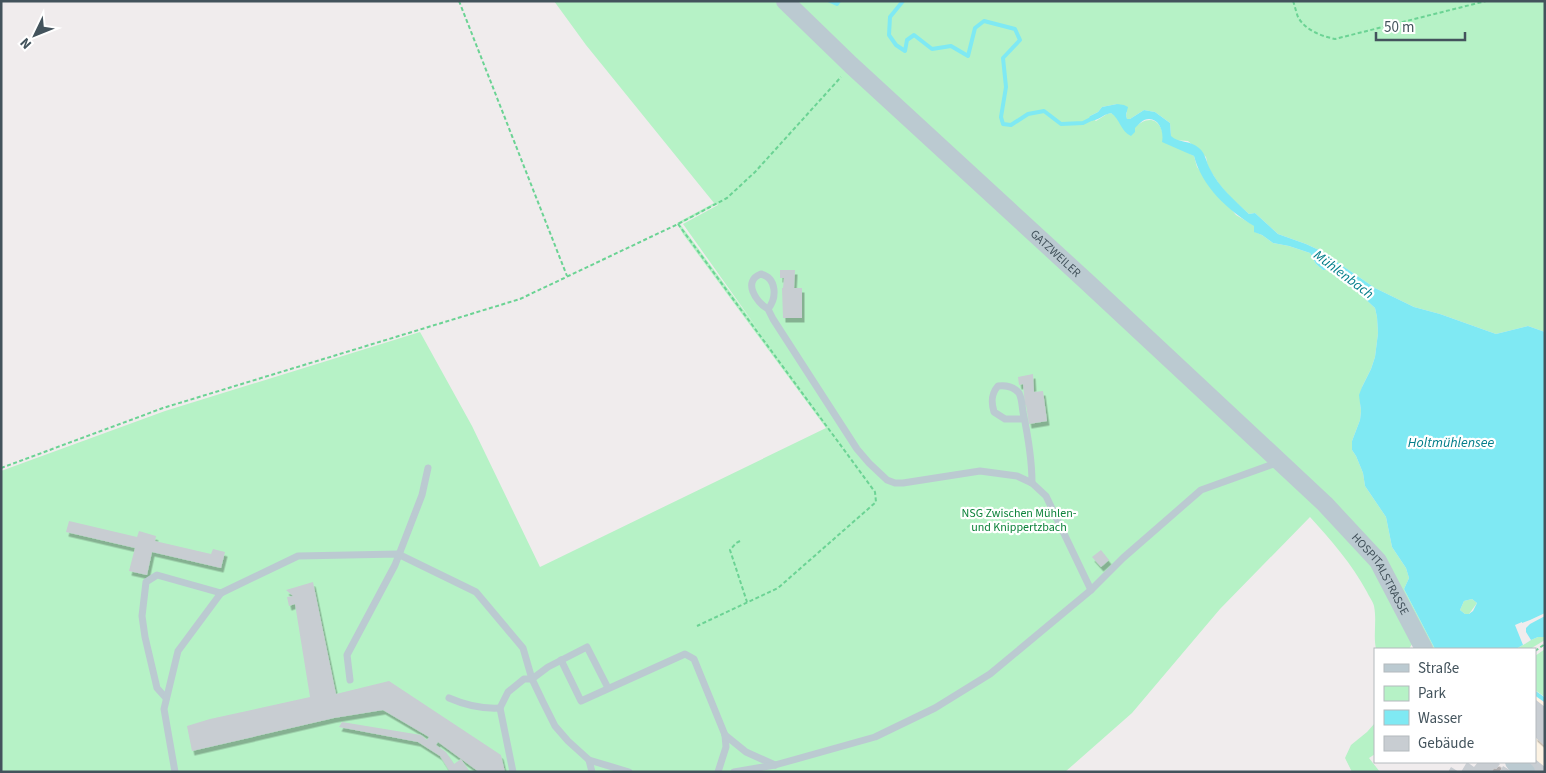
<svg xmlns="http://www.w3.org/2000/svg" width="1546" height="773" viewBox="0 0 1546 773" font-family="'Source Sans 3',sans-serif">
  <defs>
    <filter id="shadow"><feDropShadow dx="2.5" dy="4.5" stdDeviation="0" flood-color="#0004"/></filter>
  </defs>
  <rect width="100%" height="100%" fill="#f0eced"/>
  <!-- commercial -->
  <polygon fill="#fdf3e3" points="1535,696 1545,703 1545,772 1533,772 1520,762 1535,762"/>
  <!-- green -->
  <g fill="#b6f2c6" fill-rule="evenodd">
    <path d="M 554,1 L 1545,1 L 1545,332 L 1528,326 L 1496,334 L 1440,314 L 1414,307 L 1375,288 L 1321,251 L 1306,244 L 1278,234 L 1255,213 L 1249,214 L 1231,198 L 1219,184 L 1208,167 L 1206,157 L 1188,141 L 1174,140 L 1171,137 L 1170,123 L 1155,112 L 1144,110 L 1130,119 L 1127,119 L 1126,115 L 1127,112 L 1117,104 L 1102,107 L 1098,112 L 1090,116 L 1096,121 L 1107,114 L 1111,113 L 1134,128 C 1143,120 1154,115 1161,128 C 1162,130 1162,133 1164,135 C 1170,142 1186,152 1194,156 L 1197,167 L 1236,215 L 1255,226 L 1255,232 L 1262,235 L 1273,243 L 1289,246 L 1310,253 L 1316,264 L 1323,270 L 1330,270 L 1337,273 L 1375,308 L 1377,317 L 1378,333 L 1375,357 L 1371,369 L 1362,387 L 1360,403 L 1361,411 L 1360,420 L 1352,441 L 1352,450 L 1356,456 L 1363,473 L 1365,486 L 1386,517 L 1392,547 L 1406,568 L 1409,578 L 1404,589 L 1435,649 L 1430,649 L 1414,641 L 1409,649 L 1376,649 C 1373,635 1377,621 1374,606 C 1373,601 1369,597 1367,592 C 1352,564 1331,540 1310,517 L 1220,609 L 1132,713 L 1065,772 L 1,772 L 1,471 L 165,411 L 420,332 L 472,426 L 540,567 L 826,428 L 683,234 L 677,223 L 714,203 L 586,45 ZM 717,204 L 718,205 L 683,224 L 757,328 L 680,224 Z"/>
    <polygon points="1472,599 1477,603 1469,614 1465,614 1460,610 1464,601"/>
    <polygon points="1538,637 1545,637 1545,640 1530,649 1516,649 1531,640"/>
    <polygon points="1545,649 1545,697 1535,690 1535,656"/>
    <polygon points="1375,723 1375,754 1369,758 1380,772 1352,772 1345,758 1351,745 1367,732"/>
  </g>
  <!-- water -->
  <path fill="#7fe9f3" fill-rule="evenodd" d="M 1117,104 L 1124,105 L 1128,107 L 1126,115 L 1127,119 L 1130,119 L 1144,110 L 1155,112 L 1170,123 L 1171,136 C 1178,143 1190,140 1199,148 C 1206,154 1206,162 1210,169 C 1219,187 1234,200 1249,214 L 1255,213 L 1278,234 L 1306,244 L 1321,251 L 1375,288 L 1414,307 L 1440,314 L 1496,334 L 1528,326 L 1545,332 L 1545,637 L 1538,637 L 1531,640 L 1516,649 L 1435,649 L 1404,589 L 1409,578 L 1406,568 L 1392,547 L 1386,517 L 1365,486 L 1363,473 L 1356,456 L 1352,450 L 1352,441 L 1360,420 L 1361,411 L 1359,395 L 1362,387 L 1371,369 L 1375,357 L 1378,333 L 1377,317 L 1375,308 L 1337,273 L 1330,270 L 1323,270 L 1316,264 L 1310,253 L 1289,246 L 1273,243 L 1262,235 L 1254,232 L 1254,226 C 1228,210 1202,187 1194,156 L 1162,142 C 1164,133 1160,119 1149,119 C 1143,119 1139,124 1135,128 L 1135,132 L 1131,136 C 1121,132 1120,119 1111,113 C 1101,115 1100,121 1088,121 L 1090,116 L 1098,112 L 1102,107 ZM 1472,599 L 1477,603 L 1473,611 L 1469,614 L 1465,614 L 1460,610 L 1464,601 Z"/>
  <!-- pier -->
  <polygon fill="#f0eced" points="1545,613 1545,616 1530,624 1526,628 1526,632 1531,640 1523,645 1515,625 1522,622 1522,623 1530,620"/>
  <g fill="none" stroke-linecap="round" stroke-linejoin="round">
    <!-- stream -->
    <g stroke="#7fe9f3" stroke-width="4">
      <polyline points="830,1 837,4 839,1"/>
      <polyline points="903,1 890,17 889,35 896,45 905,51 907,40 914,35 932,49 951,46 968,56 975,28 984,21 1015,29 1020,40 1003,58 1006,87 1001,117 1003,124 1011,125 1028,114 1044,111 1061,124 1083,123 1093,118"/>
      <polyline points="1535,693 1545,700"/>
    </g>
  </g>
  <!-- building -->
  <g fill="#c8cdd2" filter="url(#shadow)">
    <polygon points="780,270 795,270 794,288 802,288 802,318 783,318 782,288 783,288 784,278 780,278"/>
    <polygon points="1033,374 1034,392 1043,391 1047,421 1029,424 1026,405 1025,405 1023,384 1019,385 1018,377"/>
    <polygon points="69,521 137,537 139,531 156,536 155,541 211,554 213,549 225,552 221,568 152,552 147,575 129,571 135,548 66,532"/>
    <polygon points="1101,550 1109,560 1101,567 1092,557"/>
    <polygon points="313,582 336,694 389,681 501,755 505,772 479,772 438,742 436,745 446,752 454,764 461,759 470,772 450,772 440,756 418,742 339,727 342,722 421,735 427,740 429,737 383,710 334,718 192,751 187,726 210,719 310,697 295,604 289,606 287,597 293,596 286,590"/>
    <polygon points="1536,700 1545,707 1545,746 1535,737"/>
    <polygon points="1535,759 1545,767 1545,772 1535,772 1529,767 1528,762 1535,762"/>
    <polygon points="1467,762 1474,767 1478,762 1497,762 1500,764 1496,769 1494,768 1491,772 1461,772"/>
    <polygon points="1503,766 1513,772 1500,772"/>
    <polygon points="1451,767 1459,772 1448,772"/>
  </g>
  <g fill="none" stroke-linecap="round" stroke-linejoin="round">
    <!-- path -->
    <g stroke="#6bd394" stroke-width="2" stroke-dasharray="4 2.5" stroke-linecap="butt">
      <polyline points="459,1 567,276"/>
      <path d="M 1293,1 C 1295,6 1296,12 1298,17 C 1305,30 1321,36 1335,39 L 1486,1"/>
      <polyline points="678,224 875,492 876,502 778,588 697,626"/>
      <polyline points="1,468 163,408 520,299 678,224 727,198 755,172 841,77"/>
      <polyline points="740,541 736,543 730,550 747,602"/>
      <polyline points="1535,651 1545,644"/>
    </g>
    <!-- service -->
    <g stroke="#bbcad1" stroke-width="7">
      <path d="M 768,309 C 756,302 742,281 761,274 C 777,278 777,298 768,309 L 773,319 L 857,449 L 869,463 L 887,480 L 895,483 L 903,483 L 980,471 L 1017,476 L 1032,483 L 1046,496 L 1091,590"/>
      <path d="M 1024,419 L 1005,419 L 994,412 C 991,402 991,394 998,386 C 1006,385 1013,386 1019,393 C 1022,399 1022,406 1023,412 C 1028,436 1032,459 1032,483"/>
      <polyline points="561,660 581,701 685,654 694,659 725,735 726,747 718,772"/>
      <polyline points="350,680 347,655 395,565 422,495 428,468"/>
      <polyline points="166,698 157,688 145,637 142,616 146,582 157,575 221,593"/>
      <path d="M 449,698 C 465,705 482,709 500,708"/>
      <polyline points="725,735 746,752 775,765"/>
      <polyline points="589,760 592,772"/>
      <polyline points="175,772 164,709 178,651 221,593 298,556 398,554 476,592 523,648 532,679 543,702 555,726 568,741 589,760 629,772"/>
      <polyline points="513,772 500,708 508,692 524,679 532,679 548,667 587,647 608,688"/>
      <polyline points="734,772 775,765 875,737 935,708 990,674 1091,590 1123,558 1201,490 1279,462"/>
    </g>
    <!-- tertiary -->
    <g stroke="#bbcad1" stroke-width="18">
      <path id="s1" d="M 785,1 L 851,65 L 1086,281 L 1325,504 L 1378,561 L 1424,649"/>
      <polyline points="1514,762 1526,772"/>
    </g>
  </g>
  <g text-anchor="middle" stroke-width="4.5" stroke-linejoin="round" paint-order="stroke">
    <!-- street labels -->
    <g font-size="12" fill="#43535c" stroke="#fff">
      <text dy="4" stroke="none"><textPath href="#s1" startOffset="370">GATZWEILER</textPath></text>
      <text dy="4" stroke="none"><textPath href="#s1" startOffset="828">HOSPITALSTRASSE</textPath></text>
    </g>
    <!-- park labels -->
    <g font-size="12" fill="#0e833b" stroke="#fff">
      <text x="1019" y="517">NSG Zwischen Mühlen-<tspan x="1019" dy="14">und Knippertzbach</tspan></text>
    </g>
    <!-- water labels -->
    <g font-size="14" font-style="italic" fill="#047e8a" stroke="#fff">
      <text transform="translate(1344 274) rotate(37)" y="5">Mühlenbach</text>
      <text x="1451" y="447">Holtmühlensee</text>
    </g>
  </g>
  <!-- border -->
  <rect width="1546" height="773" fill="none" stroke="#43535c" stroke-width="5"/>
  <!-- legend -->
  <rect x="1374" y="648" width="162" height="115" fill="#ffffff" stroke="#b4babe"/>
  <rect x="1384" y="664" width="25" height="8" fill="#bbcad1" stroke="#b4babe"/>
  <text x="1418" y="673" font-size="15" fill="#43535c">Straße</text>
  <rect x="1384" y="686" width="25" height="15" fill="#b6f2c6" stroke="#b4babe"/>
  <text x="1418" y="698" font-size="15" fill="#43535c">Park</text>
  <rect x="1384" y="710" width="25" height="15" fill="#7fe9f3" stroke="#b4babe"/>
  <text x="1418" y="723" font-size="15" fill="#43535c">Wasser</text>
  <rect x="1384" y="736" width="25" height="15" fill="#c8cdd2" stroke="#b4babe"/>
  <text x="1418" y="748" font-size="15" fill="#43535c">Gebäude</text>
  <!-- north arrow -->
  <g transform="translate(35 35) rotate(227)" stroke="#ffffff" stroke-width="4" paint-order="stroke">
  <path d="M0-4L9 19L0 12L-9 19Z" fill="#43535c"/>
  <text y="-8" font-size="14" font-weight="bold" text-anchor="middle" fill="#43535c">N</text>
  </g>
  <!-- scale -->
  <path d="M1376 32v8h89v-8" fill="none" stroke="#43535c" stroke-width="2.5"/>
  <text x="1384" y="32" font-size="15" fill="#43535c" stroke="#ffffff" stroke-width="4" paint-order="stroke">50 m</text>
</svg>
